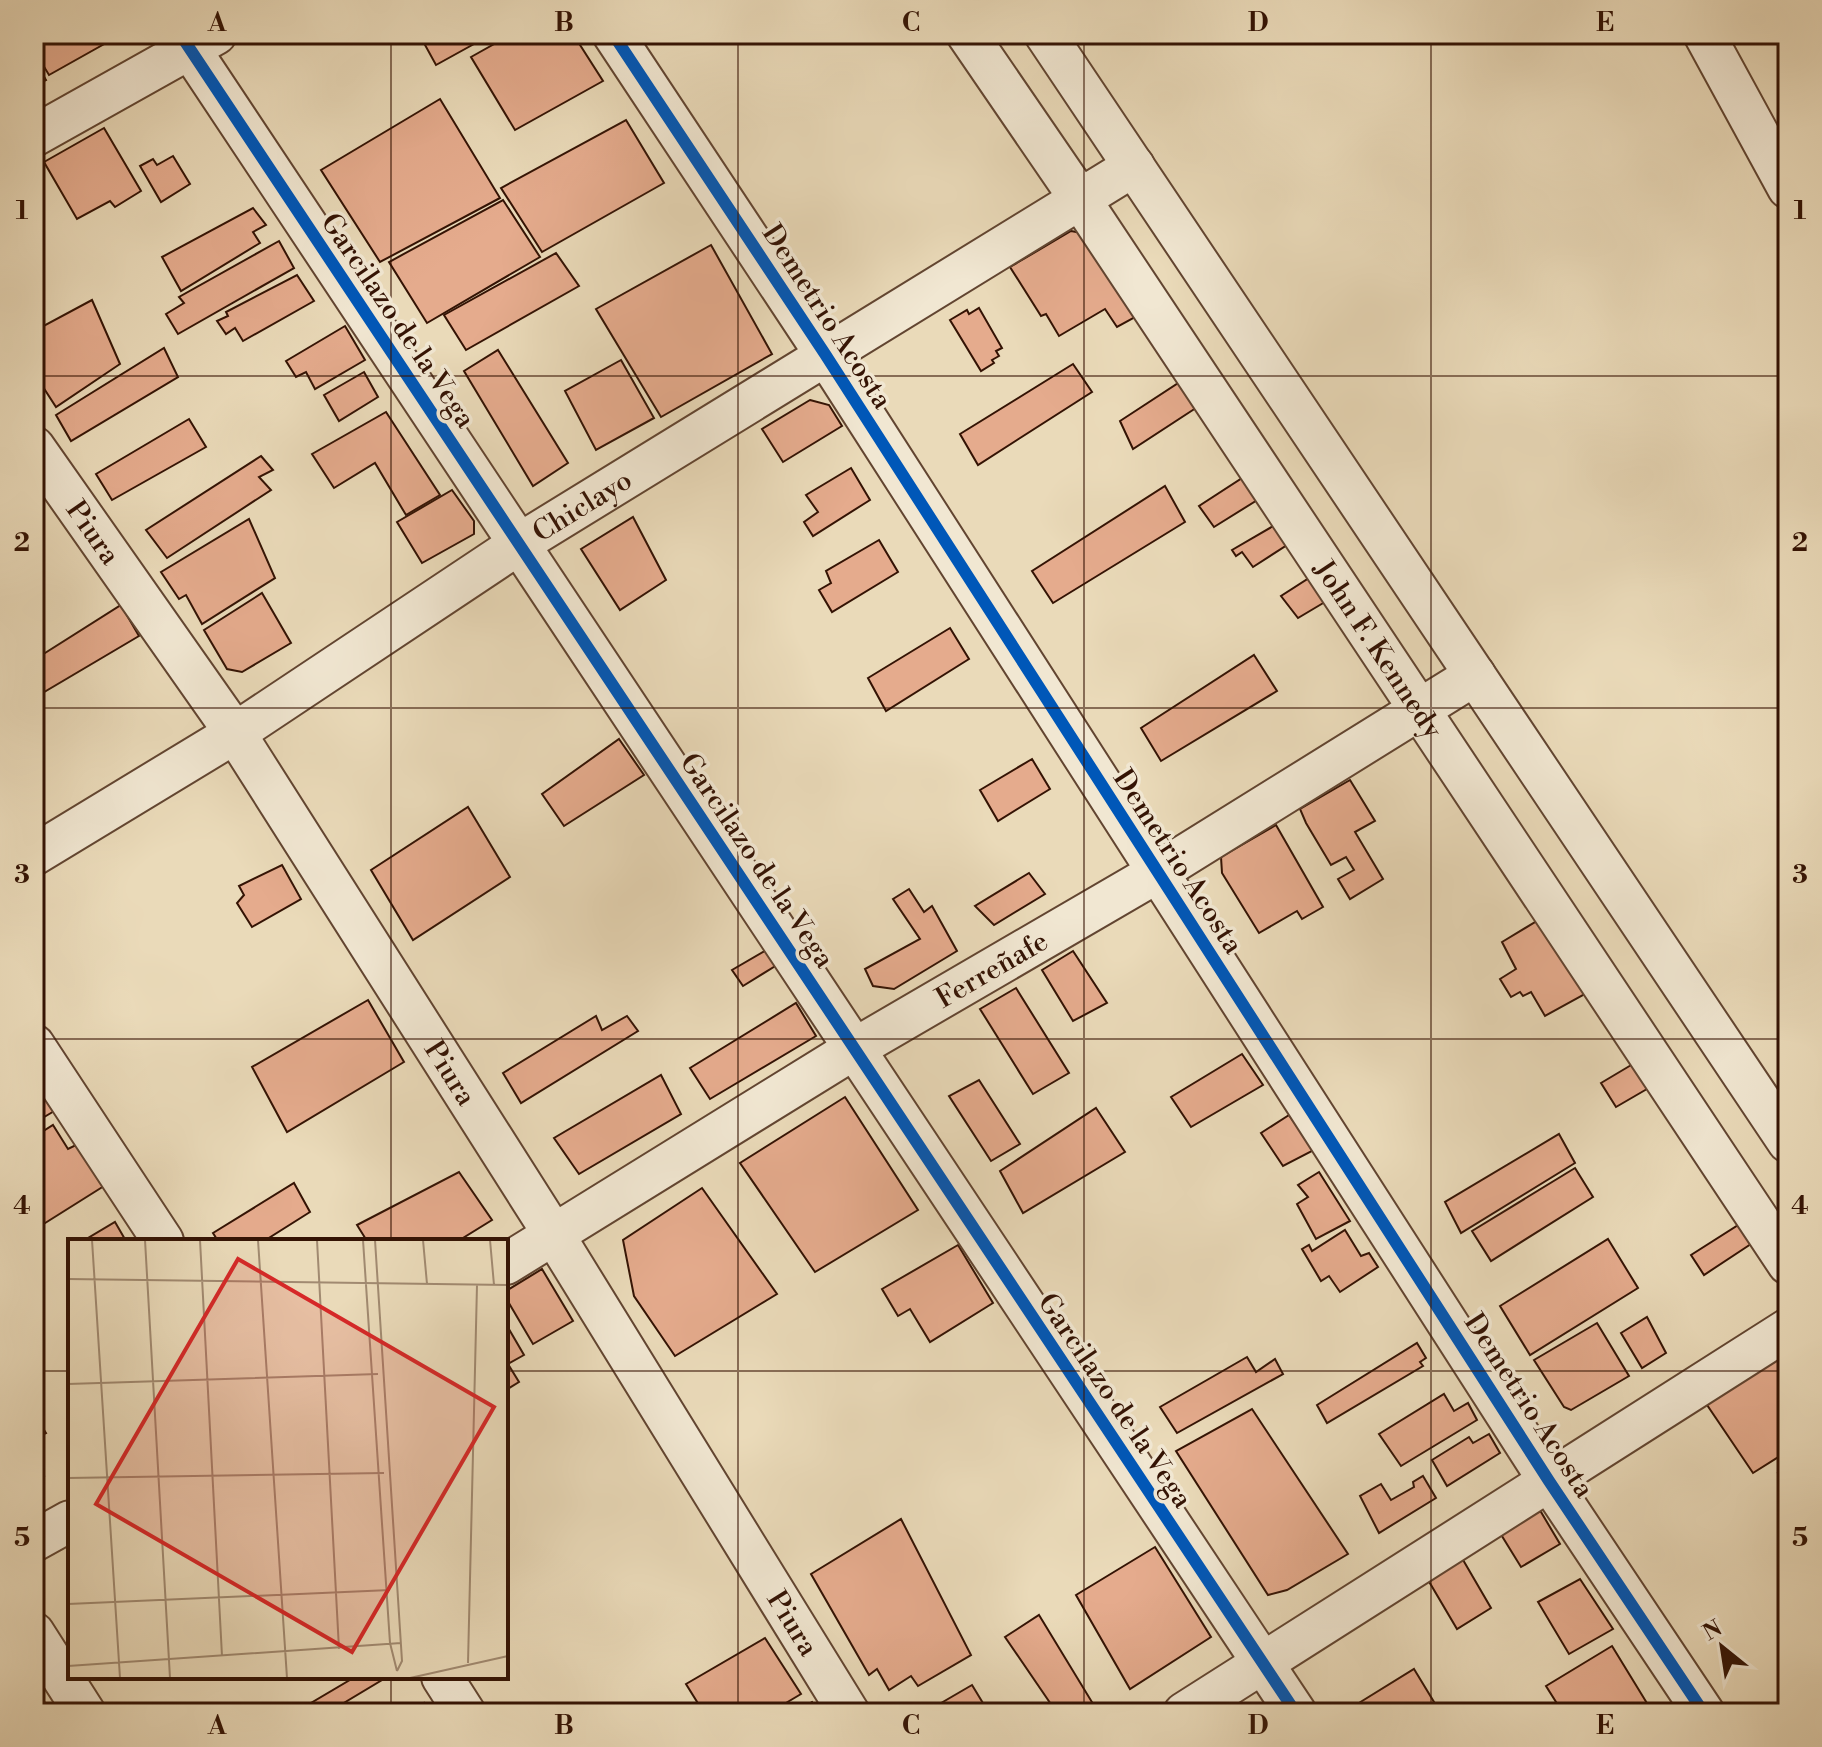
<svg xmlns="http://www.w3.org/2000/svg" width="1822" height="1747" viewBox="0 0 1822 1747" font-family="'Libre Bodoni',serif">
  <rect width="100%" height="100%" fill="#eadab9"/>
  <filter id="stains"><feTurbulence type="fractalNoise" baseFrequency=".0025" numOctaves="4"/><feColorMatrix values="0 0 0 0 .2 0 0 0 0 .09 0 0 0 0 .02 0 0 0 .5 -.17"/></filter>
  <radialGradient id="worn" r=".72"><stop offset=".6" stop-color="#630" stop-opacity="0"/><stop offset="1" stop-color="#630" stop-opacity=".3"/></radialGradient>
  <!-- building -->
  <g fill="#e5ab8d" stroke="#341304" stroke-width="2">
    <polygon points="34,34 122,34 49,75 34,50"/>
    <polygon points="419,34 492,34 436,65"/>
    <polygon points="512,34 573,34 603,81 515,130 471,57"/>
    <polygon points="34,59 46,80 34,86"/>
    <polygon points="440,99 500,198 380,262 321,170"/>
    <polygon points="626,120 664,183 542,252 501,188"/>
    <polygon points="104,128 141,191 115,207 110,201 77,219 44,162"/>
    <polygon points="173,156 190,184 161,202 140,166 153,159 157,165"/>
    <polygon points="503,200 540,257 427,323 389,262"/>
    <polygon points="253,208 266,225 253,232 260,243 181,291 162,257"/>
    <polygon points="34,210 43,225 34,230"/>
    <polygon points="1071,231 1087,234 1139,315 1117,327 1105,309 1059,336 1046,314 1041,316 1010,267"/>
    <polygon points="279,241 294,268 178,334 166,314 184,303 179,297"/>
    <polygon points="711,245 772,354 661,417 596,309"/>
    <polygon points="556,253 579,286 466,350 444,315"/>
    <polygon points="297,275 314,301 243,341 235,328 226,334 217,321 228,316 226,312"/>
    <polygon points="92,300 120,364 56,407 34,373 34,331"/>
    <polygon points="979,308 1002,348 996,351 999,356 992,360 994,363 981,371 950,320 967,310 969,314"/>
    <polygon points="345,326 365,360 315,389 306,372 296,377 286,361"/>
    <polygon points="164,348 178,377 71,441 56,415"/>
    <polygon points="498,350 568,463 533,486 464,371"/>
    <polygon points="621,360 654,418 596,450 565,391"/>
    <polygon points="1073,364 1092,392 978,465 960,434"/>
    <polygon points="364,372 378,397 339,421 324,395"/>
    <polygon points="1186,378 1202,404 1133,449 1120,421"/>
    <polygon points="810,400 829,405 842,426 783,462 762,429"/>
    <polygon points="386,412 440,495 406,515 375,463 334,488 312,454"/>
    <polygon points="189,419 206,447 112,500 96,474"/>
    <polygon points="261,456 273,470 259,477 271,490 167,558 146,530"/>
    <polygon points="851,468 870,500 813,536 804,522 818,512 806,495"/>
    <polygon points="1253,471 1267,494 1214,527 1199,506"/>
    <polygon points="1165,486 1185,522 1053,603 1032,571"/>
    <polygon points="452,490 474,521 474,534 422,563 397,522"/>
    <polygon points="633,517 666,580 620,610 581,549"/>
    <polygon points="1287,518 1298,538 1253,567 1242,552 1236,556 1232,550"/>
    <polygon points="249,519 275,578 202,624 186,595 179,599 161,572"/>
    <polygon points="879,540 898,572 832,612 819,590 831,583 826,571"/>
    <polygon points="1320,571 1335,596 1298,618 1281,596"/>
    <polygon points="262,593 291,643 242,672 227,669 204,630"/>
    <polygon points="121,605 139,636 34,698 34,660"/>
    <polygon points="950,628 969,659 886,711 868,678"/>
    <polygon points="1254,655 1277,691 1161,761 1141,728"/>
    <polygon points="619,739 644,775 564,826 542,794"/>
    <polygon points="1032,759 1050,789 998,821 980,790"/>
    <polygon points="1350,780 1375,821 1355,832 1383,879 1350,899 1338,879 1354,870 1346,857 1331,865 1306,823 1300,809"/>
    <polygon points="468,807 510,877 413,940 371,870"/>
    <polygon points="1276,825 1323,907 1302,919 1297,911 1259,933 1222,873 1221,857"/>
    <polygon points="282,865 301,899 252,927 237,903 244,895 239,886"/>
    <polygon points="1029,873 1045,894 994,925 975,906"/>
    <polygon points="909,889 924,912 932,906 957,951 894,989 873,986 865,969 920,939 893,899"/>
    <polygon points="1550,913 1596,988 1545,1016 1531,992 1523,996 1520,992 1511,997 1500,979 1516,969 1502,942"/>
    <polygon points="768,949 777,965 743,986 732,970"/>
    <polygon points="1073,951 1107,1003 1073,1021 1042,970"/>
    <polygon points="1016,988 1069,1073 1033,1094 980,1009"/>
    <polygon points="368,1000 404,1062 287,1132 252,1067"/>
    <polygon points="796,1003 816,1036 710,1099 690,1068"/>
    <polygon points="596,1016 602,1030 627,1016 638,1031 521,1103 503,1073"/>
    <polygon points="1242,1054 1263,1085 1191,1127 1171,1097"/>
    <polygon points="1643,1058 1659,1082 1616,1107 1601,1083"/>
    <polygon points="661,1075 681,1114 579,1174 554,1138"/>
    <polygon points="38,1079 56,1110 34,1123 34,1082"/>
    <polygon points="979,1080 1020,1144 991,1161 949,1096"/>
    <polygon points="845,1097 918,1210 815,1272 740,1163"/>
    <polygon points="1096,1108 1125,1152 1023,1213 1000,1171"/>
    <polygon points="1289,1115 1314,1150 1283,1166 1261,1133"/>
    <polygon points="53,1125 68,1149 78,1144 104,1186 34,1230 34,1137"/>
    <polygon points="1559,1134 1575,1163 1461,1233 1445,1202"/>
    <polygon points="1575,1168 1593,1197 1491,1261 1472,1231"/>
    <polygon points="459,1172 492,1220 458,1241 367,1241 357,1225"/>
    <polygon points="1319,1172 1350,1221 1316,1239 1297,1204 1308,1197 1298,1185"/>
    <polygon points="294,1183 310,1212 264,1241 218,1241 213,1233"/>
    <polygon points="702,1188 777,1294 675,1356 634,1296 623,1240"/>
    <polygon points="115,1222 126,1241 83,1241"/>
    <polygon points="1743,1222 1754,1242 1704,1275 1691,1255"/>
    <polygon points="1345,1230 1361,1256 1369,1253 1378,1267 1340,1292 1329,1276 1321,1281 1302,1249 1309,1245 1312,1251"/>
    <polygon points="1608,1239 1638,1288 1530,1355 1500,1306"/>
    <polygon points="958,1245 993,1303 930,1342 910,1309 898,1316 882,1289"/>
    <polygon points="542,1269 573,1321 533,1344 506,1298 506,1291"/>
    <polygon points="1647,1317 1666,1353 1642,1368 1621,1333"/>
    <polygon points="1597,1323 1629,1376 1571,1410 1564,1407 1534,1360"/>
    <polygon points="506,1324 524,1355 508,1364 519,1382 506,1390"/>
    <polygon points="1788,1340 1788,1451 1753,1473 1701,1396"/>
    <polygon points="1417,1343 1426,1358 1420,1362 1423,1366 1327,1423 1317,1405"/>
    <polygon points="1247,1357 1256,1372 1275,1359 1283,1374 1177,1433 1160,1407"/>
    <polygon points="1444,1394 1454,1411 1468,1403 1477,1420 1401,1466 1379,1434"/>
    <polygon points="1252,1409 1348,1554 1287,1590 1268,1595 1176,1451"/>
    <polygon points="34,1414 46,1433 34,1439"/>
    <polygon points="1489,1434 1500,1453 1447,1486 1432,1460 1469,1437 1473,1443"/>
    <polygon points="34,1458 44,1476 34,1482"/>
    <polygon points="1788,1467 1788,1487 1778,1473"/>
    <polygon points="1423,1476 1436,1498 1379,1533 1360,1496 1381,1484 1391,1500 1414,1487 1413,1482"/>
    <polygon points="1788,1493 1788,1508 1780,1496"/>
    <polygon points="1528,1510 1541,1512 1560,1544 1521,1567 1497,1528"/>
    <polygon points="901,1519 971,1655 918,1686 911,1676 889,1690 877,1669 869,1675 811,1574"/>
    <polygon points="1155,1547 1211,1637 1130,1689 1076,1595"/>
    <polygon points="1459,1553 1491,1608 1457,1629 1424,1573"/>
    <polygon points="1580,1579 1613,1629 1569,1654 1538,1602"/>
    <polygon points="1039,1615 1098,1712 1097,1713 1057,1713 1005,1637"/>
    <polygon points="765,1638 801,1694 769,1713 717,1713 714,1708 704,1713 686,1684"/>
    <polygon points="1612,1646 1653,1713 1563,1713 1546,1686"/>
    <polygon points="1414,1669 1434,1702 1416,1713 1358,1713 1354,1706"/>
    <polygon points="355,1677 387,1677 327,1713 294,1713"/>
    <polygon points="972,1685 989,1713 924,1713"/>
    <polygon points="34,1687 50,1710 44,1713 34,1713"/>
    <polygon points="812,1702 819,1713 793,1713"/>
    <polygon points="424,1703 429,1713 406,1713"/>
  </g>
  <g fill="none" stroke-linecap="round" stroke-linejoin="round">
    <!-- minor casing -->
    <g stroke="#624531" stroke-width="44">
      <g id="minor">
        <polyline points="180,34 1296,1713"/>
        <polyline points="613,34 825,354 1549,1481 1704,1713"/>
        <path id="s1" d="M 967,34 L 1080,199 L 1788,1264"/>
        <polyline points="1045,34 1788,1142"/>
        <polyline points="1704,34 1788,188"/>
        <polyline points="34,136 216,34"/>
        <path id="s2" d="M 34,447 L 235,733 L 554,1235 L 849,1713"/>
        <path id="s3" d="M 34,855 L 235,733 L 519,544 L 1134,166"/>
        <polyline points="34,1045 163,1241"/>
        <path id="s4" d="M 506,1264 L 854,1049 L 1158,872 L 1475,675"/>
        <polyline points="34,1541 70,1521"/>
        <polyline points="34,1633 85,1713"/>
        <polyline points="442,1677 465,1713"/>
        <polyline points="1184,1713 1788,1329"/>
      </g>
    </g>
    <!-- minor -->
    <use href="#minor" stroke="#f1e7d2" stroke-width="40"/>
    <!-- cycleway casing -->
    <g stroke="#f1e7d2" stroke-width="17">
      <g id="cycleway">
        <polyline points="180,34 1296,1713"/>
        <polyline points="613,34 825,354 1549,1481 1704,1713"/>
      </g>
    </g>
    <!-- cycleway -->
    <use href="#cycleway" stroke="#0057b8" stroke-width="12"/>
  </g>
  <!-- grid -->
  <path fill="none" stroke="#341304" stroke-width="2" stroke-opacity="0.55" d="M 391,34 L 391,1241M 738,34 L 738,1713M 1084,34 L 1084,1713M 1431,34 L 1431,1713M 34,376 L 1788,376M 34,708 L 1788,708M 34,1039 L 1788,1039M 34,1371 L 70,1371M 506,1371 L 1788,1371M 391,1677 L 391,1713"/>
  <g text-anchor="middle" stroke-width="7" stroke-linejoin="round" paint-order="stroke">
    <!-- street labels -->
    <g font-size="28" fill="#341304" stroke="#f1e7d2">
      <text transform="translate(828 316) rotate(57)" y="10">Demetrio Acosta</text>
      <text transform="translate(399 320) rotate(56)" y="10">Garcilazo de la Vega</text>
      <text dy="10" stroke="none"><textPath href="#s3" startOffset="650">Chiclayo</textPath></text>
      <text dy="10" stroke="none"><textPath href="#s2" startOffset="104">Piura</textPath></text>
      <text dy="10" stroke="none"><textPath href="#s1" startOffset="740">John F. Kennedy</textPath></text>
      <text transform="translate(758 860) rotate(56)" y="10">Garcilazo de la Vega</text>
      <text transform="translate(1179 861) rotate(57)" y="10">Demetrio Acosta</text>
      <text dy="10" stroke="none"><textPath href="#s4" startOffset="568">Ferreñafe</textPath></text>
      <text dy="10" stroke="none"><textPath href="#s2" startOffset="752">Piura</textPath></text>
      <text transform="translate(1116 1400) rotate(56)" y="10">Garcilazo de la Vega</text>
      <text transform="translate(1530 1405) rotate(57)" y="10">Demetrio Acosta</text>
      <text dy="10" stroke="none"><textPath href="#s2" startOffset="1400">Piura</textPath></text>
    </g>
  </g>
  <!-- overview -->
  <g transform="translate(68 1239)">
    <rect width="440" height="440" fill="#eadab9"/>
    <path fill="none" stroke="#a18a71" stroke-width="2" d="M 24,1 L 52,439M 77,1 L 102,439M 132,1 L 154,417M 190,1 L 219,439M 249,1 L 271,410M 295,1 L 322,404 L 329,432M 307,1 L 334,422 L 329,432M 355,1 L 359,45M 422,1 L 426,46M 0,40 L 440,46M 0,145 L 310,135M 0,239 L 316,234M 0,365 L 322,351M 400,424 L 409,46M 0,427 L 333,404M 342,439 L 440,417"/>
    <path fill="#d62828" fill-opacity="0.15" stroke="#d62828" stroke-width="4" d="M 170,20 L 426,168 L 284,413 L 28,265 Z"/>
    <rect width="440" height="440" fill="none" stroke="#341304" stroke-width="4"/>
  </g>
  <!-- margin -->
  <rect width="1822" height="1747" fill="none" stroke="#eadab9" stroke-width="88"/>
  <!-- north arrow -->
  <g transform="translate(1722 1647) rotate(330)" stroke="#f1e7d2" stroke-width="6" paint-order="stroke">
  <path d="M0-6L14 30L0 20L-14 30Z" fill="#341304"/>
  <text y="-12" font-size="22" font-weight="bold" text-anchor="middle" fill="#341304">N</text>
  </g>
  <rect x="44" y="44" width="1734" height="1659" fill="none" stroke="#341304" stroke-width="3"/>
  <g font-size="26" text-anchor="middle" font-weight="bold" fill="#341304">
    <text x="217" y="31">A</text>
    <text x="564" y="31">B</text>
    <text x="911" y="31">C</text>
    <text x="1258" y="31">D</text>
    <text x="1605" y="31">E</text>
    <text x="22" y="219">1</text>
    <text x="1800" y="219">1</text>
    <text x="22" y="551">2</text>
    <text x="1800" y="551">2</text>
    <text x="22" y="883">3</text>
    <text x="1800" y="883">3</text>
    <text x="22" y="1214">4</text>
    <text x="1800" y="1214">4</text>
    <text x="22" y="1546">5</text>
    <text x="1800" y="1546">5</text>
    <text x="217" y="1734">A</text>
    <text x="564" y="1734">B</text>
    <text x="911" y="1734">C</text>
    <text x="1258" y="1734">D</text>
    <text x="1605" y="1734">E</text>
  </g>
  <rect width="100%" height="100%" filter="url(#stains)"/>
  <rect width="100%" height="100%" fill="url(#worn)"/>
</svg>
